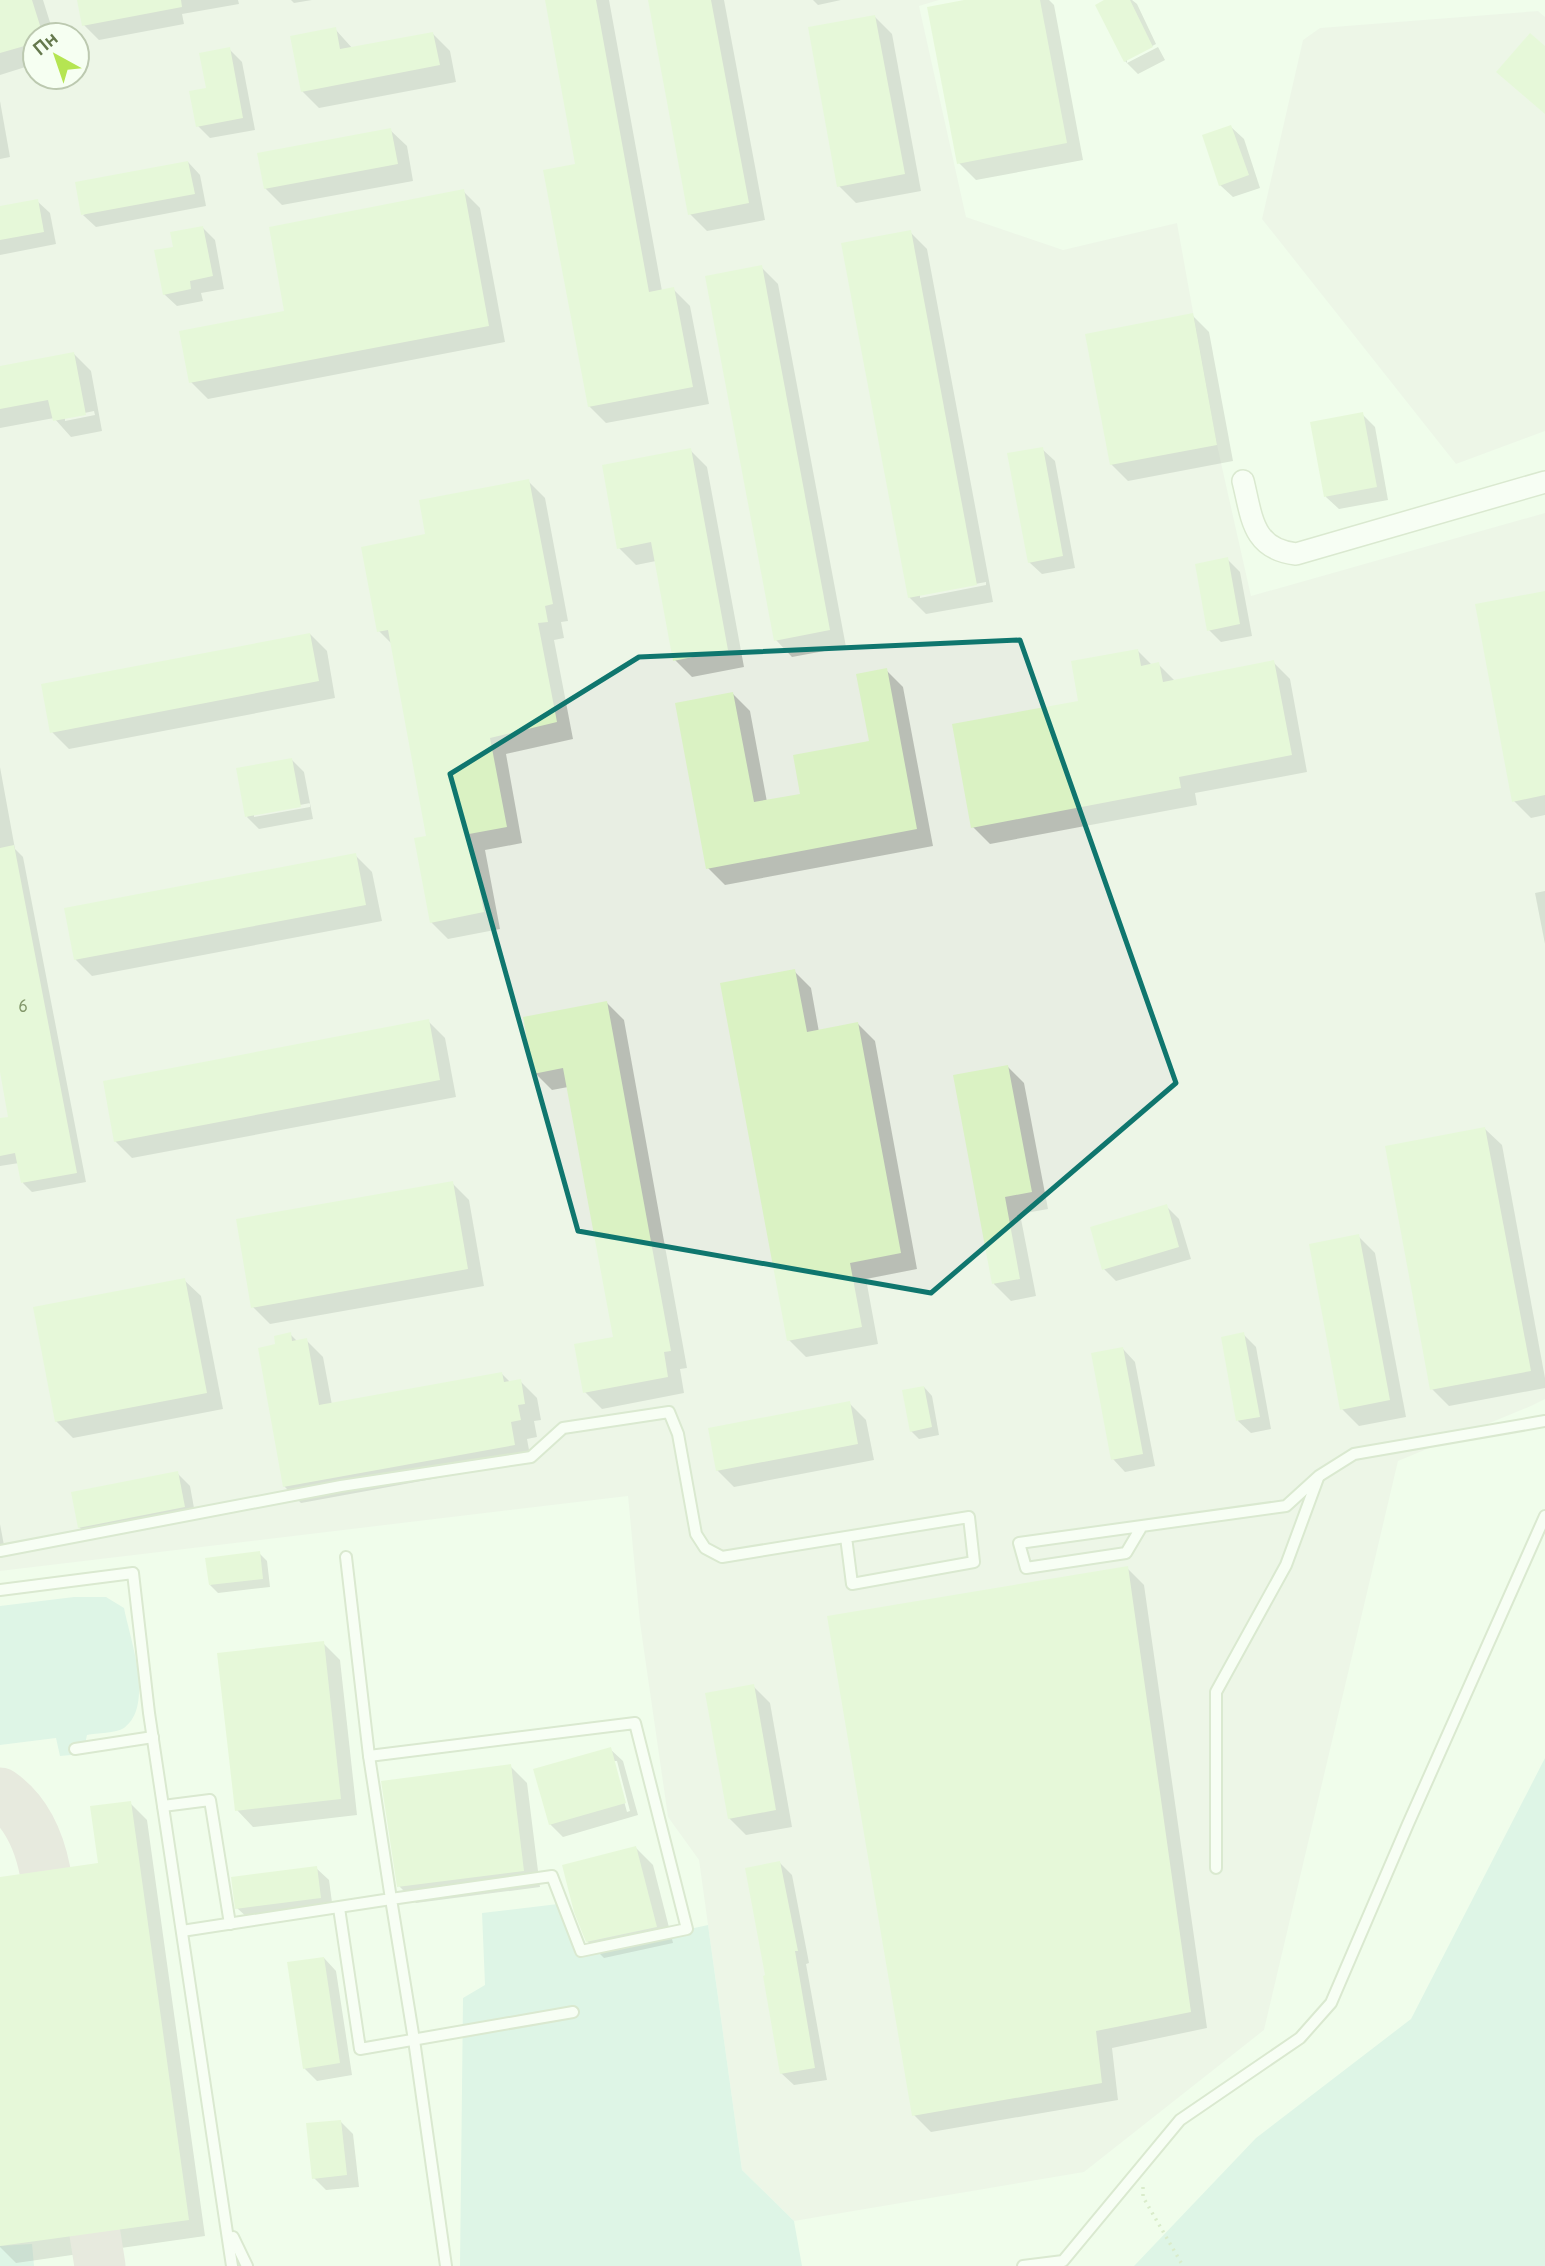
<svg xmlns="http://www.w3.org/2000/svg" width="1545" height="2266" viewBox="0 0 1545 2266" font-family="Overpass,sans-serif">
  <rect width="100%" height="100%" fill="#f0fdeb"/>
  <!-- industrial -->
  <g fill="#e8eee3" fill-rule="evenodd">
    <path d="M 0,0 L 939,0 L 919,6 L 966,217 L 1063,250 L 1177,223 L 1217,445 L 1251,596 L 1545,513 L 1545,1399 L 1531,1406 L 1398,1461 L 1264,2030 L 1084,2172 L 794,2221 L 742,2170 L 699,1860 L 668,1817 L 640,1623 L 628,1496 L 0,1571 ZM 35,35 L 77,35 L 77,77 L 35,77 Z"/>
    <polygon points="1538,11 1545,17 1545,431 1456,464 1262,219 1303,40 1320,28"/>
  </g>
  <!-- green -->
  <g fill="#c8ebe1">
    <path d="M 74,1597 L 106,1597 L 124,1608 C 130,1639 155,1706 124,1728 C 116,1733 97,1733 87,1735 L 83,1754 L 60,1756 L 56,1738 L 0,1745 L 0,1606 Z"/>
    <polygon points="1545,1758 1545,2266 1134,2266 1256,2138 1411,2019"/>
    <polygon points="558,1904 575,1954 708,1925 742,2170 794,2221 802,2266 460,2266 463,1998 485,1985 482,1913"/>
    <polygon points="32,2244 34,2266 0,2266 0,2246"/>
  </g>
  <!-- shadow -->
  <g fill="#0003" fill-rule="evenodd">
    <polygon points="0,0 43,0 54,35 35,35 35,64 0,75"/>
    <polygon points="79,0 238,0 239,4 182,14 184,24 99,40 84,25"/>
    <polygon points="291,0 312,0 294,3"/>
    <polygon points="547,0 609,0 662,291 673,289 690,306 709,404 606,423 589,406 577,166"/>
    <polygon points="650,0 724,0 765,220 707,231 690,214"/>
    <polygon points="813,0 841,0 818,5"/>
    <polygon points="974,0 1049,0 1054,5 1083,160 976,180 959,163"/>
    <polygon points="1108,0 1132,0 1137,4 1156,44 1127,59 1127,63 1158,47 1165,60 1138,74 1125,61 1097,5"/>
    <polygon points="875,17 892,34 921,191 856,203 839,186"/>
    <polygon points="335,29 353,49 433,34 450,51 456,82 319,108 302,91"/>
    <polygon points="229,49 242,62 255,130 210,138 198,126 208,89"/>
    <polygon points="0,101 10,157 0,159"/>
    <polygon points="1231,127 1244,139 1260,188 1233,197 1220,185"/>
    <polygon points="390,130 407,146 413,181 282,205 265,188"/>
    <polygon points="188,162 200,175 206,206 96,227 83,215"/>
    <polygon points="463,191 480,208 505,342 208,399 191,382 286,312"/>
    <polygon points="37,201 50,213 56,244 0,255 0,208"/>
    <polygon points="203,228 215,240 224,289 201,293 203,301 177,306 164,294 175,248"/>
    <path d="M 910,232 L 927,249 L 993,602 L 926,614 L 909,597 ZM 986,582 L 986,585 L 920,598 L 920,594 Z"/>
    <polygon points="761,267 778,284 846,647 792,657 776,640"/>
    <polygon points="1192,315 1209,332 1233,461 1128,481 1111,464"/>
    <path d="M 74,354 L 91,371 L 102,431 L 71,437 L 54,418 L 0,428 L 0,368 ZM 94,411 L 95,415 L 65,421 L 65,417 Z"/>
    <polygon points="1362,414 1375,427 1388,500 1339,509 1326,497 1312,424"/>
    <polygon points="1042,449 1055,461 1075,568 1042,574 1029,562"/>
    <polygon points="690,450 707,467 744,667 692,677 675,660 656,561 636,565 619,548"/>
    <polygon points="528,481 545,498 568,621 561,622 564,638 554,640 573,739 506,754 522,843 485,850 500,929 448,939 431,922 428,837 392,644 379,631 427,536"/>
    <polygon points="1227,559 1240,572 1252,636 1221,642 1209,630"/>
    <polygon points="1545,592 1545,815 1531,818 1514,801"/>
    <polygon points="310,634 327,651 335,698 69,749 52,732"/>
    <polygon points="1137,650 1152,665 1158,664 1175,681 1273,662 1290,679 1307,772 1195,793 1197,805 990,844 973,827 1080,702"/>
    <polygon points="886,670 903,687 933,846 725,885 708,868 733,694 750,711 767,802 802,795 871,743"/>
    <path d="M 291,759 L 304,772 L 313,819 L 259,829 L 247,817 ZM 310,803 L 310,807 L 254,817 L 254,814 Z"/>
    <polygon points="0,767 15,849 23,857 86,1182 32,1192 23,1183 19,1163 0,1166 0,1120 10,1118 0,1062"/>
    <polygon points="355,855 372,872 382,921 92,976 75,959"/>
    <polygon points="1545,891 1545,944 1535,893"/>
    <polygon points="794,971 811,988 819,1032 858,1024 875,1041 917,1269 866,1279 878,1344 806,1357 789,1340"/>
    <polygon points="607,1003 624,1020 687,1368 680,1369 684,1393 602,1409 585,1392 615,1338 568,1087 552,1090 535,1073"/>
    <polygon points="428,1021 445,1038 456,1097 132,1158 115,1141"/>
    <polygon points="1007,1066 1024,1083 1048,1209 1020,1214 1036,1296 1011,1301 994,1284"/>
    <polygon points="1485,1129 1502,1145 1545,1378 1545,1388 1449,1406 1432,1389"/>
    <polygon points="452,1183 469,1200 484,1286 270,1324 253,1307"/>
    <polygon points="1166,1206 1179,1219 1191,1259 1116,1281 1104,1269"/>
    <polygon points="1358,1236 1375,1253 1406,1417 1359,1426 1342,1409"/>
    <polygon points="184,1280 201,1296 223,1409 73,1438 56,1421"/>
    <polygon points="290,1334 297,1341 306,1340 323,1357 332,1405 502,1374 511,1383 520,1381 537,1398 541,1420 534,1421 537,1437 527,1439 531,1461 301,1503 284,1486 277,1346"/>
    <polygon points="1243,1334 1256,1347 1271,1429 1251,1433 1238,1421"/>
    <polygon points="1123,1349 1135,1362 1155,1466 1125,1472 1113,1459"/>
    <polygon points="924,1387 932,1396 939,1435 919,1439 911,1431"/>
    <polygon points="849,1403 866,1420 874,1460 734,1487 717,1470"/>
    <polygon points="177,1473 190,1486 196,1519 92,1539 79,1527"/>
    <polygon points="0,1524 6,1556 0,1558"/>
    <polygon points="259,1553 267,1561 270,1587 218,1593 210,1585"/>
    <polygon points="1127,1568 1144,1585 1207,2028 1112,2048 1118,2100 931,2132 914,2115"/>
    <polygon points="323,1643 340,1660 357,1815 253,1827 237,1810"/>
    <polygon points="753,1686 770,1703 792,1827 746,1835 729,1818"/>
    <path d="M 610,1749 L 623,1761 L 638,1815 L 563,1837 L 550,1824 ZM 613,1761 L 617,1761 L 630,1811 L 627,1812 Z"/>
    <polygon points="510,1766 527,1783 540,1887 416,1903 399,1886"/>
    <polygon points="130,1803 147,1820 205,2236 16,2263 0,2247 0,1879 100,1865"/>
    <polygon points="636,1848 653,1865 673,1943 604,1958 587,1941"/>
    <polygon points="780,1863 792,1875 809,1963 806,1964 827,2080 794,2085 781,2073"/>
    <polygon points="316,1868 329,1880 333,1910 250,1920 237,1908"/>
    <polygon points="324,1958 336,1971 352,2075 317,2081 304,2068"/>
    <polygon points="340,2121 353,2134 359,2187 326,2190 314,2178"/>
  </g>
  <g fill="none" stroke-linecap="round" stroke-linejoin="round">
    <!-- taxiway -->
    <g stroke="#dcd2cf" stroke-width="51">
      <path d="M 0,1793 C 26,1811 39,1841 45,1871"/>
      <polyline points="95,2234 100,2266"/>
    </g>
  </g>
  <!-- building -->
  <g fill="#daf2c3">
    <polygon points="0,0 32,0 43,35 35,35 35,43 0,53"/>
    <polygon points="77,0 181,0 182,7 82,26"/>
    <polygon points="545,0 596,0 649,292 674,287 693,387 588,407 543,170 575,164"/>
    <polygon points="648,0 711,0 749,203 688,215"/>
    <polygon points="964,0 1040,0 1067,143 957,164 927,7"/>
    <polygon points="1104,0 1130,0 1153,47 1124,62 1095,5"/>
    <polygon points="875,15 905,174 837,187 808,27"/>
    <polygon points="336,27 340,49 433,32 440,65 301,92 290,36"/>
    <polygon points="1530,33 1545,46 1545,114 1496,72"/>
    <polygon points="230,47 243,118 196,127 189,91 206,88 199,53"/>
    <polygon points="1231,125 1249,175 1219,186 1202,135"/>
    <polygon points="391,128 398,164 264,189 257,153"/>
    <polygon points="188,161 195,194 81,215 75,182"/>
    <polygon points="464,189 489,326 189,383 179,331 284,311 269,227"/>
    <polygon points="38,199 44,232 0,240 0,206"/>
    <polygon points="203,226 213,276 190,281 191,289 163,295 154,250 173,247 170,232"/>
    <polygon points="911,230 977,585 908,598 841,243"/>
    <polygon points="762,265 830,630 774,641 705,276"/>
    <polygon points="1193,313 1217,445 1110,465 1085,334"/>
    <polygon points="74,352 86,415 53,421 48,400 0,409 0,366"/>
    <polygon points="1363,412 1377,487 1324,497 1310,422"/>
    <polygon points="1043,447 1063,556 1028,563 1007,453"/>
    <polygon points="691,448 728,650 673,661 651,542 617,549 602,465"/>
    <polygon points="529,479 553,604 545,606 548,622 538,623 557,722 490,738 507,827 469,834 484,912 430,923 414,838 426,836 388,630 377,632 361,547 425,534 419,500"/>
    <polygon points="1228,557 1240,624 1207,631 1195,564"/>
    <polygon points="1545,591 1545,795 1512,802 1475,604"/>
    <polygon points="310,633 319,681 50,733 41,684"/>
    <polygon points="1138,649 1141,666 1159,662 1163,682 1274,660 1292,755 1179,777 1181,788 971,828 952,724 1078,701 1071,661"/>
    <polygon points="887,668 917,829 706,869 675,703 733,692 754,802 800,794 793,755 869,741 856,674"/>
    <polygon points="292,758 301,807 245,817 236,768"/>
    <polygon points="14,845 77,1173 21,1183 15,1153 0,1156 0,1118 8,1117 0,1072 0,848"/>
    <polygon points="356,853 366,905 74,960 64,908"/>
    <polygon points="795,969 807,1032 858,1022 901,1253 850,1263 862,1327 787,1341 720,983"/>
    <polygon points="607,1001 671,1351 664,1352 668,1377 583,1393 574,1344 613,1337 563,1068 533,1074 523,1017"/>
    <polygon points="429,1019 440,1080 114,1142 103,1081"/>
    <polygon points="1008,1065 1032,1192 1005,1197 1020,1279 992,1284 953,1075"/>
    <polygon points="1485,1127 1531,1371 1430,1390 1385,1146"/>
    <polygon points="453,1181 468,1269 251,1308 236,1219"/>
    <polygon points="1167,1204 1179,1247 1102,1270 1090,1227"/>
    <polygon points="1359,1234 1390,1400 1340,1410 1309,1244"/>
    <polygon points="185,1278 207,1393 55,1422 33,1307"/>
    <polygon points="291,1332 292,1341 307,1338 319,1405 502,1372 504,1382 521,1379 525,1404 518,1405 521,1420 511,1422 515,1445 283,1487 258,1348 275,1344 274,1336"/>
    <polygon points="1244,1332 1260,1417 1236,1421 1221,1337"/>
    <polygon points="1123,1347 1143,1454 1111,1460 1091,1353"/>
    <polygon points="924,1386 932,1427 910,1432 902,1390"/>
    <polygon points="850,1401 858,1444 716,1471 708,1428"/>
    <polygon points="178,1471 185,1507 78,1528 71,1492"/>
    <polygon points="260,1551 263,1579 209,1585 205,1558"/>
    <polygon points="1128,1566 1191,2012 1096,2031 1102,2083 912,2116 827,1616"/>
    <polygon points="324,1641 341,1799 235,1811 217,1653"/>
    <polygon points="754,1684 776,1810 728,1819 705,1693"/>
    <polygon points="611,1747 626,1803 549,1825 533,1769"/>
    <polygon points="511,1764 524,1871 397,1887 381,1781"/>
    <polygon points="131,1801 189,2220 0,2246 0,1877 98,1863 90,1806"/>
    <polygon points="636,1846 657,1927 586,1942 574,1912 562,1865"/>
    <polygon points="780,1861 798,1951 795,1951 815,2068 780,2074 763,1976 765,1975 745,1868"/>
    <polygon points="317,1866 321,1898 235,1909 231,1877"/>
    <polygon points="324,1957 340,2063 303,2069 287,1962"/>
    <polygon points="341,2120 347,2175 312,2179 306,2123"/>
  </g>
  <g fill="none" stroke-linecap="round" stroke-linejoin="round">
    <!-- service casing -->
    <g stroke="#bfd0af" stroke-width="14">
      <g id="service">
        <polyline points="1142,1526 1126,1553 1026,1568 1019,1543 1286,1506 1319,1476 1354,1454 1545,1421"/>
        <polyline points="0,1551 341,1486 531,1457 563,1428 669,1412 678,1434 696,1534 705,1548 722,1557 969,1517 974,1562 852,1584 846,1537"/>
        <polyline points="0,1590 133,1573 149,1713 232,2266"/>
        <polyline points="75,1749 153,1737"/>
        <polyline points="369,1756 635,1723 687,1929 581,1951 552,1876 391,1899 414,2040 446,2266"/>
        <polyline points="163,1806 210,1800 230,1924"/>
        <polyline points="1216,1868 1216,1692 1286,1565 1318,1478"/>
        <polyline points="339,1908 360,2049 573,2012"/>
        <polyline points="182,1931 391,1899 369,1756 346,1557"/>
        <polyline points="233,2237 247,2266"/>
        <polyline points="1023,2266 1063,2261 1180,2120 1300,2038 1331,2003 1408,1824 1545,1516"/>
      </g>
    </g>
    <!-- minor casing -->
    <g stroke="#bfd0af" stroke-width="24">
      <path id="minor" d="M 1243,481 C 1252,517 1252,549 1296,554 L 1545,482"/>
    </g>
    <!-- path -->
    <polyline stroke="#bfd8a5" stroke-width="3.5" stroke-dasharray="2 5" stroke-linecap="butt" points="1143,2187 1143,2197 1183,2266"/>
    <!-- service -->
    <use href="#service" stroke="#fff" stroke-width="10"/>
    <!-- minor -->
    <use href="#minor" stroke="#fff" stroke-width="21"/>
  </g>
  <!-- marked area -->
  <path d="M0 0H1545V2266H0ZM 1020,640 L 1176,1083 L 931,1293 L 578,1231 L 450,774 L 639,657 Z" fill="#f0fdeb" fill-opacity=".55" fill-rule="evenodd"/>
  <path fill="none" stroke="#0f766e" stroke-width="5" stroke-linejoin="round" d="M 1020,640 L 1176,1083 L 931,1293 L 578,1231 L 450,774 L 639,657 Z"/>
  <g text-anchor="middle" stroke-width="7" stroke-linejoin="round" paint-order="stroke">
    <!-- number labels -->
    <g font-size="16" fill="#82976a">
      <text x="23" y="1012">6</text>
    </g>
  </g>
  <!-- north arrow -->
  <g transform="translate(56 56) rotate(320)"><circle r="33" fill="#f6fff2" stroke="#bcc9b0" stroke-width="2"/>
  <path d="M0-5L12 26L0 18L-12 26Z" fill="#b5e552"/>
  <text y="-10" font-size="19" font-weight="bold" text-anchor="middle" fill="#65794d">Пн</text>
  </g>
</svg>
